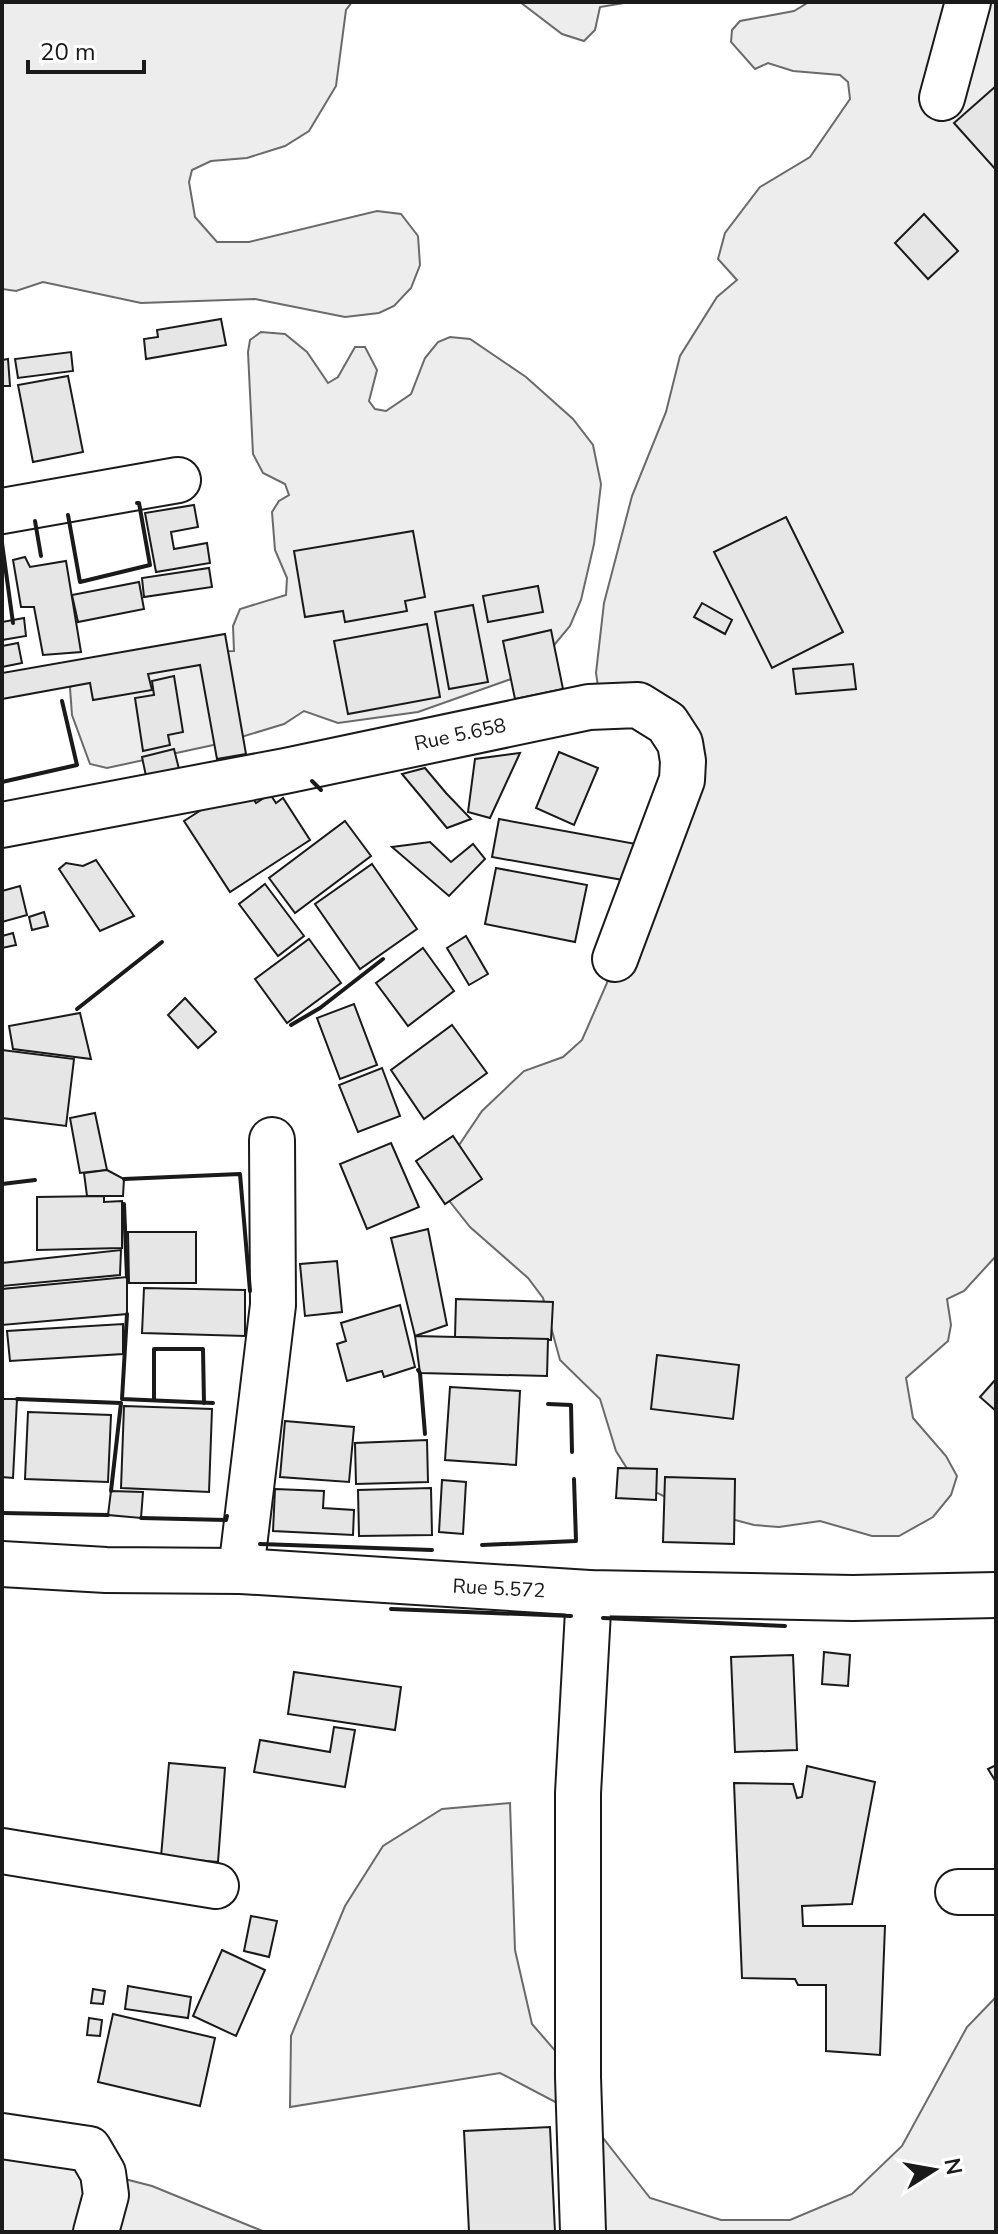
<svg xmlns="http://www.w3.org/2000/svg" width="998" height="2234" viewBox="0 0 998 2234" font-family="'Nunito Sans',sans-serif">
  <rect width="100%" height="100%" fill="#fff"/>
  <!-- built -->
  <g fill="#ededed" stroke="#6a6a6a" stroke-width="2">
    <polygon points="2,2 352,2 346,10 336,86 309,131 285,146 247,158 211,161 192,170 189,182 195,217 217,242 249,242 377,211 401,214 418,236 420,265 411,288 394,306 379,313 345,317 255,299 141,303 43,282 16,291 2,289"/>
    <polygon points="520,2 630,2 600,7 595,30 584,41 562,34"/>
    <polygon points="809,2 996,2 996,1256 964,1291 947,1299 951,1325 948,1341 906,1378 913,1418 946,1456 957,1476 951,1495 933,1517 899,1536 872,1536 820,1521 779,1527 754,1525 686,1507 651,1490 628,1470 616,1451 600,1399 560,1360 543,1298 528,1278 470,1227 447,1198 449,1160 482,1111 524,1071 563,1057 582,1040 624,944 680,765 599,693 596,673 604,603 632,496 666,412 680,356 717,297 737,280 718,259 725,233 760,187 810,157 850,99 848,82 840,75 793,71 768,63 755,69 731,42 732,30 740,21 794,11"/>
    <polygon points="261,332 285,334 307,352 328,383 338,377 355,347 365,347 377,370 369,401 375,409 386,411 411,394 425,358 438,342 450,337 470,339 526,377 573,419 593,445 601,484 594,544 581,600 570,626 545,656 511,679 418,712 338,723 304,711 284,724 218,744 107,768 90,764 72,715 70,688 77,678 168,652 234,651 233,626 240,609 286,595 287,578 275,550 272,512 279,501 289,495 285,484 263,473 253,454 248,352 250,340"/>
    <polygon points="510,1803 515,1950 532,2024 578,2077 600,2134 650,2198 721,2220 790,2220 852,2194 902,2146 967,2027 996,1997 996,2232 590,2232 563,2106 500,2073 290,2107 291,2036 345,1906 383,1846 442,1809"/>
    <polygon points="2,2140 12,2150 152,2186 265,2232 2,2232"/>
  </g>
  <!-- building -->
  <g fill="#e6e6e6" stroke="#1a1a1a" stroke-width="2">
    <polygon points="996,86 996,170 954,123"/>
    <polygon points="924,214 958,251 928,279 895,243"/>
    <polygon points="221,319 226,345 146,359 144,339 158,337 157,330"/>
    <polygon points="71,352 73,371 18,378 15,359"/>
    <polygon points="8,359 10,386 2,386 2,360"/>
    <polygon points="68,376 83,452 33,462 18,385"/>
    <polygon points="194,505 198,527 171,532 174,549 207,543 210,563 156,572 145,513"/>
    <polygon points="786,517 843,632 772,668 714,552"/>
    <polygon points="413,531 425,597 405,601 407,611 345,622 343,611 305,617 294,551"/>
    <polygon points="25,557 30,567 66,561 81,652 43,655 34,607 21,607 13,560"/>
    <polygon points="209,568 212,587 144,597 142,578"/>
    <polygon points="139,582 144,609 78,622 72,595"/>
    <polygon points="538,586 543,612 488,622 483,596"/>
    <polygon points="702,603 732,620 725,634 694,617"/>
    <polygon points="473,605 488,682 449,689 435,612"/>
    <polygon points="24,618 26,636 2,640 2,622"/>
    <polygon points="427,624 440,697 348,714 334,641"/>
    <polygon points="551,630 563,689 515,699 503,641"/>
    <polygon points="225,634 246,754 217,759 200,665 148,674 152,690 93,700 90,683 2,699 2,673"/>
    <polygon points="18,643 22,663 2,667 2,646"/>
    <polygon points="853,664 856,689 796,694 793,669"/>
    <polygon points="174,676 183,732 168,735 170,745 143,751 135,698 154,695 152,681"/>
    <polygon points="174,749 179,769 146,776 142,757"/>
    <polygon points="559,752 598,768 574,825 536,808"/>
    <polygon points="520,753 490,818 468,812 475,759"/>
    <polygon points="425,768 446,793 471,819 447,828 402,774"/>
    <polygon points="231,791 250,793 256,803 270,794 276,803 283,798 310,840 230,892 184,821"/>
    <polygon points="499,819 647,846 640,883 492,857"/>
    <polygon points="345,821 371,856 295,913 269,878"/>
    <polygon points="430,842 451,862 473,844 485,859 449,896 392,847"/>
    <polygon points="96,860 134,916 100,931 59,869 66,863 83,866"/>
    <polygon points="372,864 417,929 360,969 315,904"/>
    <polygon points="496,868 587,885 575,942 485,924"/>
    <polygon points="265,884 304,936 278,956 239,904"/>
    <polygon points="20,886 27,915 2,922 2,891"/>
    <polygon points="44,912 48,926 32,930 29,917"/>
    <polygon points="13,933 16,945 2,948 2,936"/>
    <polygon points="466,936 488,974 469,985 447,948"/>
    <polygon points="309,939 341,983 287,1023 255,979"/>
    <polygon points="423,948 454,991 408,1026 376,983"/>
    <polygon points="185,998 216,1032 198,1048 168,1015"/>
    <polygon points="354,1004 377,1065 340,1079 317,1018"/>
    <polygon points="80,1013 91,1059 13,1049 9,1026"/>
    <polygon points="452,1025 487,1073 424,1119 391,1070"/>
    <polygon points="2,1050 74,1059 66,1126 2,1118"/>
    <polygon points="382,1068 400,1116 358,1132 339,1085"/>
    <polygon points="95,1113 107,1170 80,1173 70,1118"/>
    <polygon points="453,1136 482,1179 445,1204 416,1161"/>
    <polygon points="391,1143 419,1207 367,1229 340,1164"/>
    <polygon points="107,1170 124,1179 123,1196 87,1196 84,1173"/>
    <polygon points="104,1196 104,1202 122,1201 122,1248 37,1250 37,1197"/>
    <polygon points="428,1229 447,1325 415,1336 391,1238"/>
    <polygon points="128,1232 196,1232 196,1283 129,1283"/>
    <polygon points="121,1250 120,1275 2,1286 2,1263"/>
    <polygon points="337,1261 342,1312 305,1316 300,1264"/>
    <polygon points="127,1277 127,1314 2,1325 2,1289"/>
    <polygon points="144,1288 245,1290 245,1336 142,1333"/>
    <polygon points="456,1299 553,1302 551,1340 455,1337"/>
    <polygon points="400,1305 415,1367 384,1377 382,1371 347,1381 337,1344 346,1341 341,1323"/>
    <polygon points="123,1324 123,1354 10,1361 7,1331"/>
    <polygon points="415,1336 548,1339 547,1376 420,1373"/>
    <polygon points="657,1355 739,1365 733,1419 651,1409"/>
    <polygon points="996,1379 996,1411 980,1397"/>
    <polygon points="450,1387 520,1391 516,1465 445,1460"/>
    <polygon points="2,1399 17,1399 13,1478 2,1477"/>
    <polygon points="124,1406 212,1409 209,1492 121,1488"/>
    <polygon points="28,1412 111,1415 108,1482 25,1479"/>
    <polygon points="285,1421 354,1427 349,1482 280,1477"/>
    <polygon points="427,1440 428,1482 356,1484 355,1443"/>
    <polygon points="618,1468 657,1469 656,1500 616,1498"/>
    <polygon points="665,1477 735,1479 734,1544 663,1542"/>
    <polygon points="442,1480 466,1482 463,1534 439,1532"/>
    <polygon points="431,1488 432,1535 359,1536 358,1490"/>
    <polygon points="275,1489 324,1491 323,1508 354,1510 353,1535 273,1531"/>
    <polygon points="111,1491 143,1492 141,1518 108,1515"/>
    <polygon points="824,1652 850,1655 848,1686 822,1684"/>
    <polygon points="793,1655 797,1750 735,1752 731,1657"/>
    <polygon points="294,1672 401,1687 395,1730 288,1714"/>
    <polygon points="334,1727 355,1730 345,1787 254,1772 260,1740 330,1752"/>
    <polygon points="169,1763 225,1768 218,1862 161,1857"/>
    <polygon points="996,1765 996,1782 988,1769"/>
    <polygon points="807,1766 875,1782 852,1904 802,1906 803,1926 885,1926 880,2055 826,2051 826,1985 798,1985 795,1979 742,1978 734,1783 793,1784 797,1798 802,1797"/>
    <polygon points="251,1916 277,1921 269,1957 244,1951"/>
    <polygon points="222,1950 265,1970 236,2036 193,2016"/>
    <polygon points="128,1986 191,1997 188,2018 125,2009"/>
    <polygon points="93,1989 105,1991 103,2004 91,2003"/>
    <polygon points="113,2014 215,2038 200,2106 98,2082"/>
    <polygon points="89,2018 102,2020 100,2036 87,2035"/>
    <polygon points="550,2127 555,2232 469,2232 464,2131"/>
  </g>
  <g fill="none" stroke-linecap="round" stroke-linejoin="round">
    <!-- minor casing -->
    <g stroke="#1a1a1a" stroke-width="48">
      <g id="minor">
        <polyline points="942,98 968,2"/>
        <polyline points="2,511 178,480"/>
        <polyline points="2,825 285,771 589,707 638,705 667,723 680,743 683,761 682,780 615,959"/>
        <polyline points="2,1564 106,1570 241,1571 589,1593 853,1598 996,1595"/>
        <polyline points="241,1571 273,1305 272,1140"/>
        <polyline points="2,1851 216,1886"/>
        <polyline points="958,1892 996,1892"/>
        <polyline points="2,2136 89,2149 103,2173 106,2195 96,2232"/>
        <polyline points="583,2232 578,2077 578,1793 589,1593"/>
      </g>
    </g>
    <!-- minor -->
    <use href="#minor" stroke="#fff" stroke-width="44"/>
    <!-- wall -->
    <g stroke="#1a1a1a" stroke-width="4">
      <polyline points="68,515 80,582 150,565 139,503 137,503"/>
      <polyline points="35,521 41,556"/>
      <polyline points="2,543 13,623"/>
      <polyline points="312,781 321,790"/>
      <polyline points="2,782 77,765 62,701"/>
      <polyline points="77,1009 162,942"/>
      <polyline points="291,1025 320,1008 383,959"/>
      <polyline points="124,1179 240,1174 250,1291"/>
      <polyline points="2,1184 35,1180"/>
      <polyline points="124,1204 127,1277"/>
      <polyline points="127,1314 122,1399 213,1403"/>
      <polyline points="418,1370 420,1373 425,1434"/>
      <polyline points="17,1399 121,1403 111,1491"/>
      <polyline points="154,1400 154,1349 203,1349 204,1403"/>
      <polyline points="548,1404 571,1405 572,1452"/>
      <polyline points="2,1513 108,1515"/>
      <polyline points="141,1518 226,1520 227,1516"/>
      <polyline points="260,1544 432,1550"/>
      <polyline points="482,1545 576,1541 574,1479"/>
      <polyline points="391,1609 571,1616"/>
      <polyline points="603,1618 785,1626"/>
    </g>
  </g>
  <g text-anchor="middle" stroke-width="6" stroke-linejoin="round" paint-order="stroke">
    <!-- street labels -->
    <g font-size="20" fill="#1a1a1a" stroke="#fff">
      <text transform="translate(460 734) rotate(-12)" y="7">Rue 5.658</text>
      <text transform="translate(499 1588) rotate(3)" y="7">Rue 5.572</text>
    </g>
  </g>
  <!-- border -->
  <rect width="998" height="2234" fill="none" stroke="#1a1a1a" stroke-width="8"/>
  <!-- north arrow -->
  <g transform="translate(934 2170) rotate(79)" stroke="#ffffff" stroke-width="6" paint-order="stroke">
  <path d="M0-6L14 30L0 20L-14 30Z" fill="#1a1a1a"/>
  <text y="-12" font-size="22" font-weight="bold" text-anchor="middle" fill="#1a1a1a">N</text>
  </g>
  <!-- scale -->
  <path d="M28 60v12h116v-12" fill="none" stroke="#1a1a1a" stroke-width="4"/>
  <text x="40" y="60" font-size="24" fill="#1a1a1a" stroke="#ffffff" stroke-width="6" paint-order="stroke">20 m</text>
</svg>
